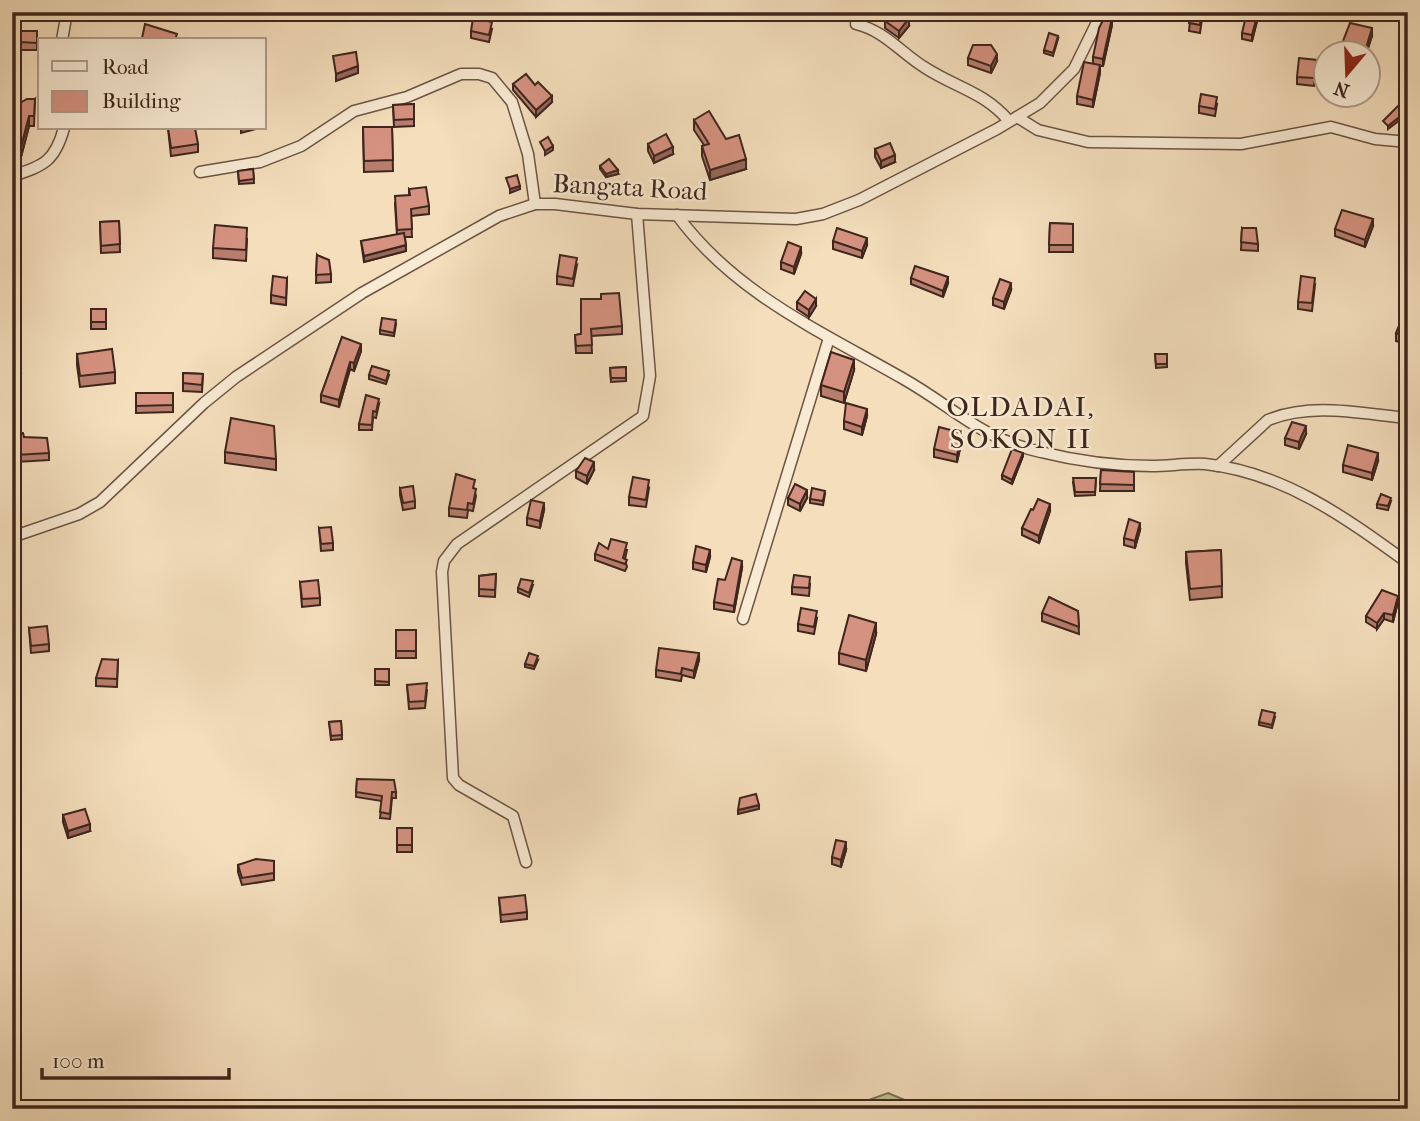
<svg xmlns="http://www.w3.org/2000/svg" width="1420" height="1121" viewBox="0 0 1420 1121" font-family="'IM FELL French Canon',serif">
  <rect width="100%" height="100%" fill="#f4debc"/>
  <filter id="stains"><feTurbulence type="fractalNoise" baseFrequency=".00286" numOctaves="4"/><feColorMatrix values="0 0 0 0 .2 0 0 0 0 .09 0 0 0 0 .02 0 0 0 .5 -.17"/></filter>
  <radialGradient id="worn" r=".72"><stop offset=".6" stop-color="#630" stop-opacity="0"/><stop offset="1" stop-color="#630" stop-opacity=".3"/></radialGradient>
  <!-- green -->
  <polygon fill="#bec08e" stroke="#7e7356" stroke-width="2" points="888,1093 926,1109 844,1109"/>
  <g fill="none" stroke-linecap="round" stroke-linejoin="round">
    <!-- street casing -->
    <g stroke="#6c5445" stroke-width="13">
      <g id="street">
        <path d="M 856,24 C 885,31 900,52 924,67 C 956,88 983,91 1009,121"/>
        <polyline points="62,40 67,12"/>
        <polyline points="1017,117 1038,130 1088,142 1241,144 1331,127 1375,139 1408,142"/>
        <polyline points="200,172 260,162 301,146 354,111 407,97 461,74 479,74 492,78 512,102 528,154 535,204"/>
        <path d="M 12,176 C 44,166 55,161 64,128"/>
        <path d="M 677,215 C 734,293 820,331 902,378 C 955,408 979,438 1041,452 C 1077,461 1116,466 1152,466 C 1169,466 1187,463 1205,464 C 1283,472 1346,518 1408,563"/>
        <path d="M 1218,466 L 1268,420 C 1313,402 1361,414 1408,418"/>
        <polyline points="12,537 79,514 100,502 204,403 236,377 362,293 499,216 535,204 555,204 637,214 796,219 823,214 859,200 997,129 1040,103 1074,69 1102,12"/>
        <polyline points="743,619 829,338"/>
        <polyline points="526,862 513,816 459,785 453,778 442,572 444,561 457,544 643,416 650,376 637,214"/>
      </g>
    </g>
    <!-- street -->
    <use href="#street" stroke="#f8ead3" stroke-width="10"/>
  </g>
  <!-- wall -->
  <g fill="#b77e6e" stroke="#3e261d" stroke-width="2">
    <polygon points="1191,12 1203,12 1200,33 1189,31"/>
    <polygon points="1259,12 1252,41 1242,39 1242,33"/>
    <polygon points="885,21 909,26 899,38 885,28"/>
    <polygon points="1112,25 1103,66 1100,66 1100,73 1093,107 1077,104 1077,96 1093,64 1093,57"/>
    <polygon points="492,29 489,42 471,38 471,31"/>
    <rect x="20" y="31" width="17" height="19"/>
    <polygon points="1372,36 1367,52 1356,52 1343,48 1343,41"/>
    <polygon points="1058,39 1053,56 1044,53 1044,50"/>
    <polygon points="968,58 997,61 991,73 968,65"/>
    <polygon points="1317,67 1314,86 1297,84 1297,77"/>
    <polygon points="513,84 535,85 552,102 536,117 513,90"/>
    <polygon points="35,99 34,126 29,126 21,157 12,155 12,116 20,118"/>
    <polygon points="414,104 414,126 394,127 393,105"/>
    <polygon points="1217,104 1215,116 1199,113 1199,106"/>
    <polygon points="694,120 746,169 710,180 702,156 702,146 704,145 694,130"/>
    <polygon points="363,127 392,127 393,171 364,172"/>
    <polygon points="168,128 198,144 198,152 171,156"/>
    <polygon points="648,144 673,154 654,163 648,151"/>
    <polygon points="875,149 895,162 881,168 875,157"/>
    <polygon points="600,166 618,174 606,177 600,169"/>
    <polygon points="253,169 254,183 239,184 238,171"/>
    <polygon points="409,189 429,206 429,214 411,216 412,237 405,237 406,251 364,262 361,241 397,235 395,203 409,195"/>
    <polygon points="119,221 120,252 101,253 100,222"/>
    <polygon points="1050,223 1073,224 1073,252 1049,252"/>
    <polygon points="1373,226 1365,247 1335,236 1335,229"/>
    <polygon points="1242,228 1258,244 1258,251 1241,250"/>
    <polygon points="247,239 246,261 213,258 213,248"/>
    <polygon points="833,241 867,245 862,258 833,249"/>
    <polygon points="801,254 794,274 781,269 781,262"/>
    <polygon points="317,255 331,274 331,282 316,283"/>
    <polygon points="577,265 573,286 557,284 557,276"/>
    <polygon points="287,278 286,305 271,303 271,295"/>
    <polygon points="911,278 948,283 943,297 911,284"/>
    <polygon points="1315,285 1312,311 1298,309 1298,302"/>
    <polygon points="1011,290 1004,309 993,305 993,298"/>
    <polygon points="601,299 622,326 622,334 591,336 592,353 576,353 575,335 581,334"/>
    <polygon points="797,302 816,306 809,317 797,309"/>
    <rect x="91" y="309" width="15" height="20"/>
    <polygon points="1408,317 1408,345 1396,341 1396,333"/>
    <polygon points="396,324 394,336 380,334 380,330"/>
    <polygon points="342,337 361,351 354,371 350,369 339,407 321,402 321,395"/>
    <polygon points="12,351 21,373 21,381 12,382"/>
    <polygon points="77,354 115,372 115,383 80,387 77,365"/>
    <polygon points="1155,354 1167,354 1167,367 1156,368"/>
    <polygon points="626,367 626,381 611,382 610,368"/>
    <polygon points="854,370 844,403 821,396 821,385"/>
    <polygon points="183,373 203,374 202,392 183,391"/>
    <polygon points="369,375 389,375 386,384 369,379"/>
    <polygon points="136,393 173,393 173,412 136,413"/>
    <polygon points="379,404 376,418 373,417 372,430 359,430 359,424"/>
    <polygon points="867,416 862,435 844,429 844,421"/>
    <polygon points="12,434 24,437 49,453 49,460 16,462 16,458 12,459"/>
    <polygon points="1306,434 1299,449 1285,445 1285,438"/>
    <polygon points="962,440 957,462 934,457 934,449"/>
    <polygon points="225,452 276,459 276,470 225,463"/>
    <polygon points="1023,456 1012,484 1002,479 1002,475"/>
    <polygon points="1378,461 1372,480 1343,472 1343,465"/>
    <polygon points="594,470 587,484 576,478 576,471"/>
    <polygon points="1101,470 1134,472 1134,491 1100,491"/>
    <polygon points="1096,478 1095,495 1075,496 1073,482"/>
    <polygon points="400,488 415,501 415,508 403,510 400,495"/>
    <polygon points="649,488 646,507 629,505 629,497"/>
    <polygon points="474,489 476,496 473,511 468,510 467,518 449,516 449,508"/>
    <polygon points="825,494 823,505 810,503 810,499"/>
    <polygon points="788,498 807,498 800,511 788,505"/>
    <polygon points="1391,501 1388,510 1377,508 1377,504"/>
    <polygon points="544,510 540,528 527,525 527,518"/>
    <polygon points="1033,510 1050,511 1039,543 1022,535 1022,528"/>
    <polygon points="319,528 333,543 333,550 321,551"/>
    <polygon points="1140,530 1135,548 1124,545 1124,538"/>
    <polygon points="608,549 627,550 625,559 627,567 625,571 595,560 595,554"/>
    <polygon points="1221,550 1222,597 1190,600 1186,563 1186,552"/>
    <polygon points="710,557 706,572 693,569 693,562"/>
    <polygon points="742,568 734,612 714,609 714,602 725,580"/>
    <polygon points="496,574 495,597 479,596 479,576"/>
    <polygon points="300,582 320,598 320,605 302,607"/>
    <polygon points="810,584 809,596 792,594 792,587"/>
    <polygon points="533,585 529,597 518,592 518,588"/>
    <polygon points="1398,602 1393,622 1384,619 1377,629 1366,622 1366,616"/>
    <polygon points="1078,611 1079,634 1042,621 1042,613"/>
    <polygon points="817,618 814,634 798,631 798,624"/>
    <polygon points="29,628 49,644 49,651 31,653"/>
    <rect x="396" y="630" width="20" height="28"/>
    <polygon points="876,634 866,671 839,664 839,653"/>
    <polygon points="118,660 117,687 96,686 96,678"/>
    <polygon points="538,660 534,669 525,667 525,664"/>
    <polygon points="699,660 694,678 682,675 681,681 656,677 656,670"/>
    <rect x="375" y="669" width="14" height="16"/>
    <polygon points="407,685 427,690 425,708 409,709"/>
    <polygon points="1275,717 1272,728 1259,725 1259,722"/>
    <polygon points="341,721 342,739 331,740 329,722"/>
    <polygon points="357,779 396,792 396,798 392,798 390,819 380,818 382,801 356,797"/>
    <polygon points="63,815 90,831 68,838 63,822"/>
    <rect x="397" y="828" width="15" height="24"/>
    <polygon points="846,850 841,867 832,864 832,857"/>
    <polygon points="274,861 274,880 242,885 238,872 238,865"/>
    <polygon points="499,898 527,912 527,919 501,922"/>
  </g>
  <!-- shaded-wall -->
  <g fill="#95665a" stroke="#3e261d" stroke-width="2">
    <polygon points="1258,12 1259,12 1259,14 1252,41 1252,35"/>
    <polygon points="909,18 909,26 899,38 899,31"/>
    <polygon points="1112,18 1112,25 1103,66 1103,59"/>
    <polygon points="1372,28 1372,36 1366,52 1366,48"/>
    <polygon points="997,54 997,61 991,73 991,66"/>
    <polygon points="1100,65 1100,73 1093,107 1093,100"/>
    <polygon points="358,66 358,73 336,81 336,74"/>
    <polygon points="552,96 552,102 536,117 536,110"/>
    <polygon points="1408,110 1408,114 1388,129 1388,126"/>
    <polygon points="29,116 29,126 21,157 21,147"/>
    <polygon points="241,128 260,128 241,133"/>
    <polygon points="553,146 553,150 545,155 545,151"/>
    <polygon points="673,147 673,154 654,163 654,156"/>
    <polygon points="895,155 895,162 881,168 881,161"/>
    <polygon points="746,159 746,169 710,180 710,170"/>
    <polygon points="618,170 618,174 606,177 606,174"/>
    <polygon points="520,186 520,189 510,193 510,189"/>
    <polygon points="1373,219 1373,226 1365,247 1365,240"/>
    <polygon points="867,238 867,245 862,258 862,251"/>
    <polygon points="406,245 406,251 364,262 364,256"/>
    <polygon points="801,247 801,254 794,274 794,267"/>
    <polygon points="948,277 948,283 943,297 943,291"/>
    <polygon points="1011,283 1011,290 1004,309 1004,302"/>
    <polygon points="816,299 816,306 809,317 809,310"/>
    <polygon points="361,344 361,351 354,371 354,363"/>
    <polygon points="854,360 854,370 844,403 844,392"/>
    <polygon points="350,362 350,369 339,407 339,400"/>
    <polygon points="867,409 867,416 862,435 862,427"/>
    <polygon points="1306,426 1306,434 1299,449 1299,442"/>
    <polygon points="962,433 962,440 957,462 957,455"/>
    <polygon points="1023,453 1023,456 1012,484 1012,480"/>
    <polygon points="1378,453 1378,461 1372,480 1372,473"/>
    <polygon points="594,462 594,470 587,484 587,476"/>
    <polygon points="807,490 807,498 800,511 800,504"/>
    <polygon points="544,503 544,510 540,528 540,521"/>
    <polygon points="1050,504 1050,511 1039,543 1039,536"/>
    <polygon points="1140,523 1140,530 1135,548 1135,541"/>
    <polygon points="710,550 710,557 706,572 706,565"/>
    <polygon points="742,561 742,568 734,612 734,606"/>
    <polygon points="1398,596 1398,602 1393,622 1393,615"/>
    <polygon points="1384,613 1384,619 1377,629 1377,623"/>
    <polygon points="876,623 876,634 866,671 866,660"/>
    <polygon points="699,653 699,660 694,678 694,671"/>
    <polygon points="759,805 759,809 738,814 738,810"/>
    <polygon points="90,824 90,831 68,838 68,831"/>
    <polygon points="846,842 846,850 841,867 841,860"/>
  </g>
  <!-- building -->
  <g fill="#d59280" stroke="#3e261d" stroke-width="2">
    <polygon points="892,12 902,12 909,18 899,31 885,21"/>
    <polygon points="1191,12 1202,12 1200,25 1189,23"/>
    <polygon points="1247,12 1258,12 1252,35 1242,33"/>
    <polygon points="473,18 492,22 489,35 471,31"/>
    <polygon points="1104,18 1112,18 1103,59 1093,57 1099,28"/>
    <polygon points="1350,23 1372,28 1366,48 1343,41"/>
    <polygon points="145,24 177,34 175,40 148,40 142,38"/>
    <polygon points="20,31 37,31 37,43 20,42"/>
    <polygon points="1049,33 1058,36 1053,53 1044,50"/>
    <polygon points="973,45 991,45 997,54 991,66 968,58"/>
    <polygon points="356,52 358,66 336,74 333,56"/>
    <polygon points="1299,58 1317,60 1314,78 1297,77"/>
    <polygon points="1084,62 1100,65 1093,100 1077,96"/>
    <polygon points="526,74 535,85 538,82 552,96 536,110 513,84"/>
    <polygon points="1201,94 1217,97 1215,109 1199,106"/>
    <polygon points="1407,97 1408,110 1388,126 1383,121"/>
    <polygon points="27,99 35,99 34,116 29,116 21,147 12,145 12,116 20,118 20,103"/>
    <polygon points="414,104 414,119 394,120 393,105"/>
    <polygon points="709,111 726,139 739,135 746,159 710,170 702,146 709,144 694,120"/>
    <polygon points="363,127 392,127 393,160 364,161"/>
    <polygon points="168,128 195,128 198,144 171,148"/>
    <polygon points="666,134 673,147 654,156 648,144"/>
    <polygon points="548,137 553,146 545,151 540,142"/>
    <polygon points="890,143 895,155 881,161 875,149"/>
    <polygon points="609,159 618,170 606,174 600,166"/>
    <polygon points="253,169 254,179 239,181 238,171"/>
    <polygon points="517,175 520,186 510,189 506,178"/>
    <polygon points="426,187 429,206 411,209 412,229 397,230 395,196 410,195 409,189"/>
    <polygon points="1342,210 1373,219 1365,240 1335,229"/>
    <polygon points="119,221 120,244 101,246 100,222"/>
    <polygon points="1050,223 1073,224 1073,245 1049,245"/>
    <polygon points="215,225 247,228 246,250 213,248"/>
    <polygon points="837,228 867,238 862,251 833,241"/>
    <polygon points="1242,228 1256,228 1258,244 1241,242"/>
    <polygon points="404,233 406,245 364,256 361,241"/>
    <polygon points="788,242 801,247 794,267 781,262"/>
    <polygon points="317,255 329,260 331,274 316,275"/>
    <polygon points="560,255 577,258 573,279 557,276"/>
    <polygon points="915,266 948,277 943,291 911,278"/>
    <polygon points="273,276 287,278 286,298 271,295"/>
    <polygon points="1301,276 1315,278 1312,303 1298,302"/>
    <polygon points="1000,279 1011,283 1004,302 993,298"/>
    <polygon points="805,291 816,299 809,310 797,302"/>
    <polygon points="619,293 622,326 591,329 592,345 576,346 575,335 581,334 581,299 601,299 601,294"/>
    <rect x="91" y="309" width="15" height="13"/>
    <polygon points="1403,316 1408,317 1408,338 1396,333"/>
    <polygon points="382,318 396,320 394,333 380,330"/>
    <polygon points="342,337 361,344 354,363 350,362 339,400 321,395"/>
    <polygon points="112,349 115,372 80,376 77,354"/>
    <polygon points="12,351 14,351 21,373 12,375"/>
    <polygon points="831,352 854,360 844,392 821,385"/>
    <polygon points="1155,354 1167,354 1167,364 1156,364"/>
    <polygon points="372,366 389,371 386,381 369,375"/>
    <polygon points="626,367 626,378 611,378 610,368"/>
    <polygon points="183,373 203,374 202,385 183,383"/>
    <polygon points="136,393 173,393 173,405 136,406"/>
    <polygon points="366,395 379,399 376,412 373,411 372,425 359,424"/>
    <polygon points="846,403 867,409 862,427 844,421"/>
    <polygon points="231,418 274,426 276,459 225,452"/>
    <polygon points="1292,422 1306,426 1299,442 1285,438"/>
    <polygon points="939,427 962,433 957,455 934,449"/>
    <polygon points="23,433 24,437 47,438 49,453 16,455 16,451 12,451 12,434"/>
    <polygon points="1348,445 1378,453 1372,473 1343,465"/>
    <polygon points="1012,449 1023,453 1012,480 1002,475"/>
    <polygon points="585,458 594,462 587,476 576,471"/>
    <polygon points="1101,470 1134,472 1134,485 1100,484"/>
    <polygon points="456,474 475,480 473,488 476,489 473,504 468,503 467,510 449,508"/>
    <polygon points="633,477 649,480 646,500 629,497"/>
    <polygon points="1073,478 1096,478 1095,492 1075,492"/>
    <polygon points="795,484 807,490 800,504 788,498"/>
    <polygon points="413,486 415,501 403,503 400,488"/>
    <polygon points="812,488 825,491 823,501 810,499"/>
    <polygon points="1381,494 1391,498 1388,506 1377,504"/>
    <polygon points="1038,499 1050,504 1039,536 1022,528 1031,509 1033,510"/>
    <polygon points="531,500 544,503 540,521 527,518"/>
    <polygon points="1129,519 1140,523 1135,541 1124,538"/>
    <polygon points="331,527 333,543 321,544 319,528"/>
    <polygon points="611,539 627,543 623,558 627,560 625,564 595,554 599,543 608,549"/>
    <polygon points="696,546 710,550 706,565 693,562"/>
    <polygon points="1221,550 1222,586 1190,589 1186,552"/>
    <polygon points="732,558 742,561 734,606 714,602 718,579 725,580"/>
    <polygon points="496,574 495,590 479,589 479,576"/>
    <polygon points="794,575 810,577 809,588 792,587"/>
    <polygon points="521,579 533,581 529,593 518,588"/>
    <polygon points="318,580 320,598 302,599 300,582"/>
    <polygon points="1382,590 1398,596 1393,615 1384,613 1377,623 1366,616"/>
    <polygon points="1049,597 1078,611 1079,627 1042,613"/>
    <polygon points="801,608 817,611 814,627 798,624"/>
    <polygon points="849,615 876,623 866,660 839,653"/>
    <polygon points="47,626 49,644 31,646 29,628"/>
    <rect x="396" y="630" width="20" height="21"/>
    <polygon points="659,648 699,653 694,671 682,668 681,674 656,670"/>
    <polygon points="529,653 538,656 534,666 525,664"/>
    <polygon points="102,659 118,660 117,679 96,678"/>
    <polygon points="375,669 389,669 389,682 375,681"/>
    <polygon points="427,683 425,701 409,702 407,685"/>
    <polygon points="1262,710 1275,713 1272,725 1259,722"/>
    <polygon points="341,721 342,735 331,736 329,722"/>
    <polygon points="357,779 394,780 396,792 392,792 390,814 380,812 382,796 356,792"/>
    <polygon points="756,794 759,805 738,810 740,798"/>
    <polygon points="85,809 90,824 68,831 63,815"/>
    <rect x="397" y="828" width="15" height="17"/>
    <polygon points="836,840 846,842 841,860 832,857"/>
    <polygon points="256,859 274,861 274,873 242,878 238,865"/>
    <polygon points="525,895 527,912 501,915 499,898"/>
  </g>
  <g text-anchor="middle" stroke-width="5" stroke-linejoin="round" paint-order="stroke">
    <!-- street labels -->
    <g font-size="26" fill="#3e261d" stroke="#f8ead3">
      <text transform="translate(630 187) rotate(3)" y="9">Bangata Road</text>
    </g>
    <!-- neighbourhood labels -->
    <g font-size="28" letter-spacing="2" fill="#3e261d" stroke="#f8ead3">
      <text x="1021" y="416">OLDADAI,<tspan x="1021" dy="32">SOKON II</tspan></text>
    </g>
  </g>
  <!-- margin -->
  <rect width="1420" height="1121" fill="none" stroke="#f4debc" stroke-width="42"/>
  <rect x="14" y="14" width="1392" height="1093" fill="none" stroke="#3e261d" stroke-width="3.5"/>
  <rect x="21" y="21" width="1378" height="1079" fill="none" stroke="#3e261d" stroke-width="2"/>
  <!-- legend -->
  <rect x="38" y="38" width="228" height="91" fill="#f8ead3" stroke="#ae9c8a" stroke-width="2"/>
  <rect x="52" y="61" width="35" height="10" fill="#f8ead3" stroke="#ae9c8a" stroke-width="2"/>
  <text x="102" y="74" font-size="21" fill="#3e261d">Road</text>
  <rect x="52" y="91" width="35" height="21" fill="#d59280" stroke="#ae9c8a" stroke-width="2"/>
  <text x="102" y="108" font-size="21" fill="#3e261d">Building</text>
  <!-- north arrow -->
  <g transform="translate(1347 74) rotate(199)"><circle r="33" fill="#f8ead3" stroke="#ae9c8a" stroke-width="2"/>
  <path d="M0-5L12 26L0 18L-12 26Z" fill="#8f2418"/>
  <text y="-10" font-size="19" font-weight="bold" text-anchor="middle" fill="#3e261d">N</text>
  </g>
  <!-- scale -->
  <path d="M42 1068v10h187v-10" fill="none" stroke="#3e261d" stroke-width="3.5"/>
  <text x="52" y="1068" font-size="21" fill="#3e261d" stroke="#f8ead3" stroke-width="5" paint-order="stroke">100 m</text>
  <rect width="100%" height="100%" filter="url(#stains)"/>
  <rect width="100%" height="100%" fill="url(#worn)"/>
</svg>
